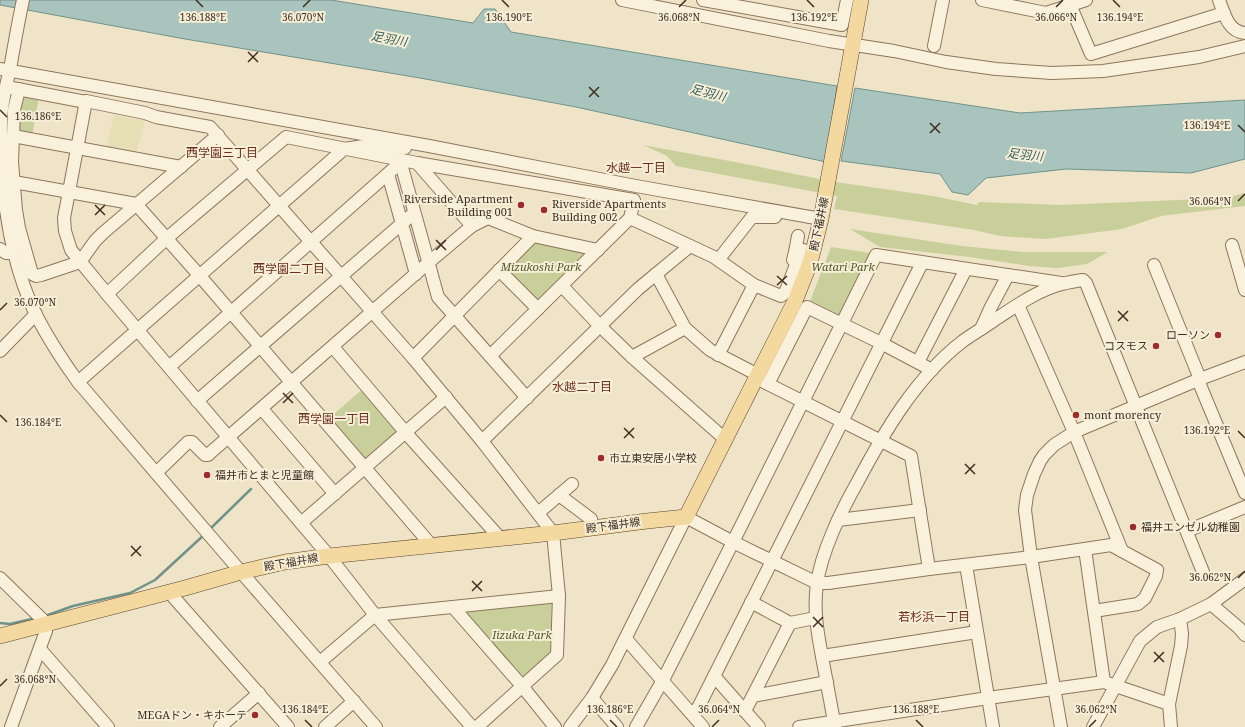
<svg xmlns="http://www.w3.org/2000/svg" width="1245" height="727" viewBox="0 0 1245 727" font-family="'Noto Serif','Noto Sans JP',serif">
  <rect width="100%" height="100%" fill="#f0e4c8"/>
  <!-- farmland -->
  <polygon fill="#e6deb5" points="114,115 145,121 136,154 106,149"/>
  <!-- green -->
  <g fill="#c9cf9b">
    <polygon points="22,94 39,97 32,136 17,133 18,113"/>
    <polygon points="643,145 735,162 835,182 933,196 977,205 979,202 1060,205 1225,198 1245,193 1245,206 1161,216 1122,229 1046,239 1000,236 974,230 834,209 837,196 676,166 667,156"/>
    <polygon points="850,229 962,246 1023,252 1108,252 1087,264 1057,268 1030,266 969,257 880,247"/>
    <polygon points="534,242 583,252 584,259 538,304 505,271"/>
    <polygon points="831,247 871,253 838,318 809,304"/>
    <polygon points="364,388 400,433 365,463 328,419"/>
    <polygon points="552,601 551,655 523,681 463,612"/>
  </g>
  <!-- water -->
  <g fill="#a9c4bc" stroke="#6f938a">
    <polygon points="0,0 331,0 473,23 484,9 495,9 511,32 837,86 826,162 576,107 420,78 185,39 0,5"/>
    <polygon points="855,88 1020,113 1245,100 1245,159 1191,173 1066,169 986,178 968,195 952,192 940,174 841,161"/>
  </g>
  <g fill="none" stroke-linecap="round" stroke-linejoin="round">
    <!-- stream -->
    <g stroke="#6f938a" stroke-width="2.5">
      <polyline points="210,529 251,489"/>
      <polyline points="45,616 73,606 130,593 155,580 205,534"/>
      <polyline points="0,623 10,624 36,618"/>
    </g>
    <!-- minor casing -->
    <g stroke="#8d765c" stroke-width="14">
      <g id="minor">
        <path d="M 23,0 C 18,23 14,46 10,69 C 6,85 2,102 1,119 C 0,186 7,255 36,315 C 48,338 62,360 78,382 L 241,572 L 376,727"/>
        <polyline points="622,0 829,41 894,51 946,62 996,69 1052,73 1103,71 1199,57 1245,46"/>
        <polyline points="703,0 842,25 847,0"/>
        <polyline points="982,0 1046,13 1086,0"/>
        <polyline points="1068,0 1091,54 1224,13"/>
        <path d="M 1219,0 C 1224,13 1228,32 1245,33"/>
        <polyline points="934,46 943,0"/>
        <polyline points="0,69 429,146 636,186 821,219"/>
        <polyline points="12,88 86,102"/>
        <polyline points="19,89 14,110 12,162 16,210 19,228 32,274 36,276 41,275 80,262 95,241 103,233 218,135"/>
        <polyline points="13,136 181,167"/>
        <polyline points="400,160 438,297 527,398"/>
        <polyline points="417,163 634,200 630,218 490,356"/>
        <polyline points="388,174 416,274"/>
        <polyline points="14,182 136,204 199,275 432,546"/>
        <polyline points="630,218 714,257 754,285 781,296 785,293 801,252 803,250 813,253"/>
        <polyline points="472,226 488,218 533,236 598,250"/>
        <polyline points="1232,245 1245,290"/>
        <polyline points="0,249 6,253 13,253"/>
        <polyline points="719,259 752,217 775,217"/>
        <polyline points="793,260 795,252 798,236"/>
        <polyline points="1154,265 1200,379"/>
        <polyline points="499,270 538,309"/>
        <polyline points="656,274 685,328 710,350 758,375"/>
        <polyline points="562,286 600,326 632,357 726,440"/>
        <polyline points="107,294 167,238 286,137 417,163 472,226 428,263 210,453 208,455 205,455 192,442 188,442 156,473"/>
        <polyline points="1018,305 1074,432 1122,551"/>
        <polyline points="981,329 991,307 1008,275"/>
        <polyline points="333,347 406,433 500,538"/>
        <polyline points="0,351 36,314"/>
        <polyline points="718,355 754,285"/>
        <polyline points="632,357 685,328"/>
        <polyline points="413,358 533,236"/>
        <polyline points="918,362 966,269"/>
        <polyline points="169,367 400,163"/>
        <polyline points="756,378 911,456 929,569"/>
        <polyline points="1198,380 1245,493"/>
        <polyline points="78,382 344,149 364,146 405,148"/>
        <polyline points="768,384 807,307 881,343 932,370"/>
        <polyline points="197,401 414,213"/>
        <polyline points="262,409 335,494"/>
        <polyline points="482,441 638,289 690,246"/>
        <polyline points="559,495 591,519 593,528"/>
        <polyline points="538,513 572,484"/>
        <polyline points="838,520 920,510"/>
        <polyline points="301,523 446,397"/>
        <polyline points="1187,531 1245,507"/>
        <polyline points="1085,549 1104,682"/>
        <polyline points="966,565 993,727"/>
        <polyline points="0,578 44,621 46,623 46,631 11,727"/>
        <polyline points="169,592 288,727"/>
        <polyline points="751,602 790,623 815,618"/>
        <polyline points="1211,604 1239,628 1245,635"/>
        <polyline points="453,607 522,686 555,727"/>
        <polyline points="626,639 703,727"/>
        <polyline points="40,649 108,727"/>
        <polyline points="822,656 977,632"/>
        <polyline points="320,662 375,615 559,596"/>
        <polyline points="714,676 759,727"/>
        <polyline points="753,696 827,682"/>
        <polyline points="592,698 617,727"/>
        <polyline points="745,711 790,623"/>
        <polyline points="692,713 698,708 922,263"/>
        <polyline points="220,727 259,693"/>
        <polyline points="325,727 354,701"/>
        <polyline points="472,727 375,615 329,556 107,294 71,250 65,231 64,218 86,101 145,113 156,117 210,127 413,358 482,441 553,533 559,596 557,655 477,727"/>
        <polyline points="570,727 592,698 612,665 686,517 733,542 817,583 828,583 929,569 1031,557 1111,545 1157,570 1156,576 1145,598 1138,604 1094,611"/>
        <polyline points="636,727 663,680 733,542 876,255 1061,283"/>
        <polyline points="799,727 988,698 1104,682 1169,704"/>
        <path d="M 835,727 C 831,705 827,683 823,662 C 818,636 813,610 817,584 C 821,553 841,511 857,483 C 884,432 916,377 963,341 C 974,333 985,327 996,319 C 1016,306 1038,290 1062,284 C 1069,282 1076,281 1083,280 L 1086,283 L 1203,572"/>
        <polyline points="1061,727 1031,557 1025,510 1027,495 1034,474 1040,461 1044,455 1054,445 1074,432 1200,379 1245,362"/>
        <polyline points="1093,727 1140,641 1157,627 1180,619 1211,604 1245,579"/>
        <polyline points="1171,727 1169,704 1181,646 1182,634 1180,619"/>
      </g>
    </g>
    <!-- major casing -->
    <g stroke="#5b4430" stroke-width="16">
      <polyline id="major" points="0,636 185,588 241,572 285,562 329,556 553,533 647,521 686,517 795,301 810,263 821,219 861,0"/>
    </g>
    <!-- minor -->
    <use href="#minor" stroke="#faf1dc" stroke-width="12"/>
    <!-- major -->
    <use href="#major" stroke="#f3d9a0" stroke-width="15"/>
  </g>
  <!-- ticks -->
  <path fill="none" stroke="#3d2e20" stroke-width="1.5" d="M 196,0 L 203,7M 502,0 L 509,7M 807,0 L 814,7M 1113,0 L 1120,7M 303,7 L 310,0M 679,7 L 686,0M 1056,7 L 1063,0M 248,52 L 258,62M 248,62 L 258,52M 589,87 L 599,97M 589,97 L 599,87M 0,110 L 7,117M 930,123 L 940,133M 1238,125 L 1245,132M 930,133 L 940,123M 1238,201 L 1245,194M 95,205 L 105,215M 95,215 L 105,205M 436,240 L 446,250M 436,250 L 446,240M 777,276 L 787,285M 777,285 L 787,276M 0,310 L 7,303M 1118,311 L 1128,321M 1118,321 L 1128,311M 283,393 L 293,403M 283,403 L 293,393M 0,415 L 7,422M 624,428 L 634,438M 1238,431 L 1245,438M 624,438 L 634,428M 965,464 L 975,474M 965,474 L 975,464M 131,546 L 141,556M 131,556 L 141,546M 1238,578 L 1245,571M 472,581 L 482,591M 472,591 L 482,581M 813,617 L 823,627M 813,627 L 823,617M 1154,652 L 1164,662M 1154,662 L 1164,652M 0,686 L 7,679M 305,720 L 312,727M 610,720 L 617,727M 916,720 L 923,727M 712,727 L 719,720M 1089,727 L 1096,720"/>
  <!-- markers -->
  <g fill="#9e2a2b" stroke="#f7eed8" stroke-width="1.5">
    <circle cx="521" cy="205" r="4"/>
    <circle cx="544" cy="210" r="4"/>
    <circle cx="1218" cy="335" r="4"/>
    <circle cx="1156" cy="346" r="4"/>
    <circle cx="1076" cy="415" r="4"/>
    <circle cx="601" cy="458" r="4"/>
    <circle cx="207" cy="475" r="4"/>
    <circle cx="1133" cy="527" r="4"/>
    <circle cx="255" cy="715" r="4"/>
  </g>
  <g text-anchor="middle" stroke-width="4" stroke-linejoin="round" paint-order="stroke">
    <!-- poi labels -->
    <g font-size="11" fill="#3d2e20" stroke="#f7eed8" text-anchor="start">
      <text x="513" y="203" text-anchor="end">Riverside Apartment<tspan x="513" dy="13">Building 001</tspan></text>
      <text x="552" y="208">Riverside Apartments<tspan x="552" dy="13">Building 002</tspan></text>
      <text x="1210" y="339" text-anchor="end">ローソン</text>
      <text x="1148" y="350" text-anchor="end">コスモス</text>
      <text x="1084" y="419">mont morency</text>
      <text x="609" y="462">市立東安居小学校</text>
      <text x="215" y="479">福井市とまと児童館</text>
      <text x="1141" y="531">福井エンゼル幼稚園</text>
      <text x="247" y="719" text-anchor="end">MEGAドン・キホーテ</text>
    </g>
    <!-- street labels -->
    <g font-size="11" fill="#3d2e20" stroke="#f7eed8">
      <text transform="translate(819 224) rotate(-78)" y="4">殿下福井線</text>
      <text transform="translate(613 525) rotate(-8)" y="4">殿下福井線</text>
      <text transform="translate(291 562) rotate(-10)" y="4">殿下福井線</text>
    </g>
    <!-- park labels -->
    <g font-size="11" font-style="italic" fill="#4d5a26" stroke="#f7eed8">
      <text x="541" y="271">Mizukoshi Park</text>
      <text x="843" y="271">Watari Park</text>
      <text x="522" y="639">Iizuka Park</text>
    </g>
    <!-- water labels -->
    <g font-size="12" font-style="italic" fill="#2f5d5a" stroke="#f7eed8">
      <text transform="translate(389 39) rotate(10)" y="4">足羽川</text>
      <text transform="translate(708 93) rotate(14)" y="4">足羽川</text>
      <text transform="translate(1025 155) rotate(6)" y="4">足羽川</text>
    </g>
    <!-- neighbourhood labels -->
    <g font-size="12" fill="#6b2e1e" stroke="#f7eed8">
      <text x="222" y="157">西学園三丁目</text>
      <text x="636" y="172">水越一丁目</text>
      <text x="289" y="273">西学園二丁目</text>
      <text x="582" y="391">水越二丁目</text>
      <text x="334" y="423">西学園一丁目</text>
      <text x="934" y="621">若杉浜一丁目</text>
    </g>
  </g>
  <g font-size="10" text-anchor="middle" fill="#3d2e20" stroke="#f7eed8" stroke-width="4" stroke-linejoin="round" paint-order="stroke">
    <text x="509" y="21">136.190°E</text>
    <text x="203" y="21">136.188°E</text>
    <text x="303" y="21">36.070°N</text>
    <text x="679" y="21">36.068°N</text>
    <text x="814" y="21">136.192°E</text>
    <text x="1120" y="21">136.194°E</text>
    <text x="1056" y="21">36.066°N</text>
    <text x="38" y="120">136.186°E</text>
    <text x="1207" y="129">136.194°E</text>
    <text x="1210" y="205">36.064°N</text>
    <text x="35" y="306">36.070°N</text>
    <text x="38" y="426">136.184°E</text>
    <text x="1207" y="434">136.192°E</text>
    <text x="1210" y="581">36.062°N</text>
    <text x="35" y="683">36.068°N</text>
    <text x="719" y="713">36.064°N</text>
    <text x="1096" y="713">36.062°N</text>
    <text x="305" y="713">136.184°E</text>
    <text x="610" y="713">136.186°E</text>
    <text x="916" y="713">136.188°E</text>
  </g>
</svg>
